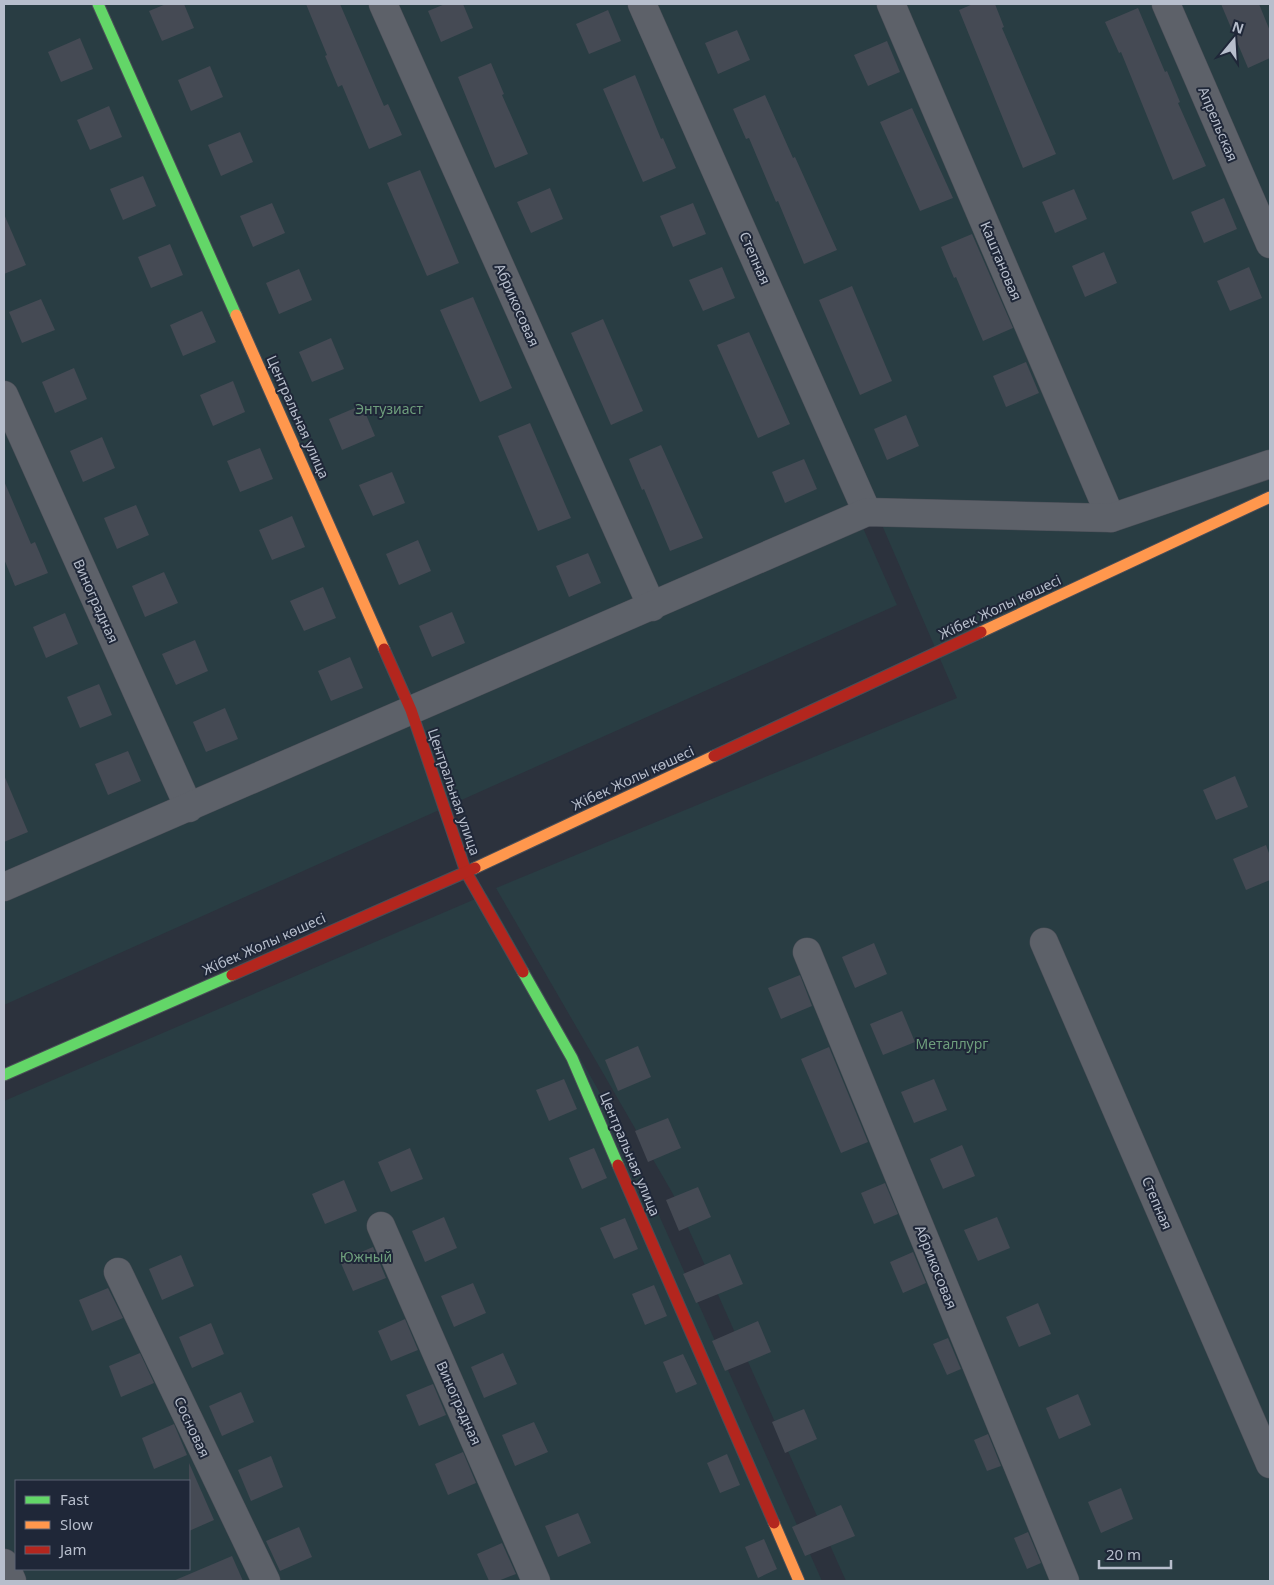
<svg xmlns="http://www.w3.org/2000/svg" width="1274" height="1585" viewBox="0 0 1274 1585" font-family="'Noto Sans',sans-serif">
  <rect width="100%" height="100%" fill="#2c323d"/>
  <!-- green -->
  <g fill="#293d43" fill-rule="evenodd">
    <polygon points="4,4 632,4 897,605 4,1005"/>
    <polygon points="656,4 1270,4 1270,1581 846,1581 673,1194 496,888 957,698"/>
    <path d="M 487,894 L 621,1130 L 822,1581 L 4,1581 L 4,1101 ZM 16,1481 L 189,1481 L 189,1569 L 16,1569 Z"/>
  </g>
  <!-- building -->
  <g fill="#454a54">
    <polygon points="166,4 184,4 194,28 162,41 149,11"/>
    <polygon points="306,4 340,4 384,106 388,104 402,135 369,149 342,85 338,87 325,56 327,55"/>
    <polygon points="445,4 463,4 473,28 441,42 428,11"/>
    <polygon points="973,4 995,4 1004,27 1002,28 1056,154 1023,168 959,10"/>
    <polygon points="1221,4 1259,4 1270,31 1270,58 1248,68"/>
    <polygon points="1138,8 1165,72 1167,71 1180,102 1178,103 1206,166 1173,180 1121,52 1119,53 1105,22"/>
    <polygon points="608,10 621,41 589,54 576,24"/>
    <polygon points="737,30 750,60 718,74 705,43"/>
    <polygon points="80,38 93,69 61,82 48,52"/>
    <polygon points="887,41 900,72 868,86 854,55"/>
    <polygon points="491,63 504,94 502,95 528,154 495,168 458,77"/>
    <polygon points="210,66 223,97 191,111 178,80"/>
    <polygon points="635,75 661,139 663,138 676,168 643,182 603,89"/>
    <polygon points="765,95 793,158 795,157 837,250 804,264 778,201 776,202 749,138 746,139 733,109"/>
    <polygon points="109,106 122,137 90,150 77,120"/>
    <polygon points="912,108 953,198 920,211 880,122"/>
    <polygon points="240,132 253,162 221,176 208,145"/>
    <polygon points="420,170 459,263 427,276 387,183"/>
    <polygon points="143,176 156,206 123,220 110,189"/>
    <polygon points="550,188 563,219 531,233 517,202"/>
    <polygon points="1074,189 1087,219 1055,233 1042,202"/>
    <polygon points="1224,198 1237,229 1204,243 1191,212"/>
    <polygon points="272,203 285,233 253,247 240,216"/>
    <polygon points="693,203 706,234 673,247 660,216"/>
    <polygon points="4,214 26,265 4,274"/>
    <polygon points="972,234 1013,328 983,341 956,277 954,278 941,247"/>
    <polygon points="170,244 183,275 151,288 138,257"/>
    <polygon points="1104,252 1117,283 1085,297 1072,266"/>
    <polygon points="722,267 735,298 703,311 689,280"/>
    <polygon points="1249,267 1262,298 1230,311 1217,281"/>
    <polygon points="299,269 312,300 279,314 266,283"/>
    <polygon points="852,286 892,381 860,395 819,300"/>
    <polygon points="473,297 512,388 480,402 440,310"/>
    <polygon points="41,299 55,330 22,343 9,312"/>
    <polygon points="202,311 216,342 183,356 170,325"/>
    <polygon points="603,319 643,411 611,425 571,333"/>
    <polygon points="749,332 790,424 758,438 717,345"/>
    <polygon points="331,338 344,369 312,382 299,352"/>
    <polygon points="1026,362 1039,393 1006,407 993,376"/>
    <polygon points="74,368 87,399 55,413 42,382"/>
    <polygon points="233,381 245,412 213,426 200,395"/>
    <polygon points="362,405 375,436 342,450 329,419"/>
    <polygon points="906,415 919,446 887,460 874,429"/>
    <polygon points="530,423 571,518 538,531 498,436"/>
    <polygon points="102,437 115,468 83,482 70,451"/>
    <polygon points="661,445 703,538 670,551 644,489 642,490 629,459"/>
    <polygon points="260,448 273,479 240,492 227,461"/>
    <polygon points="804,459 817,489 785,503 772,472"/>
    <polygon points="392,472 405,503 373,516 359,485"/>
    <polygon points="4,481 31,544 35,542 48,573 15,586 4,559"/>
    <polygon points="136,505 149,535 117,549 104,518"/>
    <polygon points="292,516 305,547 272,560 259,530"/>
    <polygon points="418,540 431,571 399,585 386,554"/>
    <polygon points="588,553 601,583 569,597 556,566"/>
    <polygon points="164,572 178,603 145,617 132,586"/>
    <polygon points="323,587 336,618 304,631 290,601"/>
    <polygon points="452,612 465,643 432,657 419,626"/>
    <polygon points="65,613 78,644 46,658 33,627"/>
    <polygon points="195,640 208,671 176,685 162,654"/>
    <polygon points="350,657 363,688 331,701 318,671"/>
    <polygon points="99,684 112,715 80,728 67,697"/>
    <polygon points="225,708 238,739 206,752 193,722"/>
    <polygon points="128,751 141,781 108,795 95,764"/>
    <polygon points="4,775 28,832 4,842"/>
    <polygon points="1235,776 1248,807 1216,820 1203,790"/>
    <polygon points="1266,845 1270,856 1270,880 1246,890 1233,859"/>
    <polygon points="874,943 887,974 855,988 842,957"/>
    <polygon points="800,975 812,1006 781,1019 768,988"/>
    <polygon points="902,1011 915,1042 883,1055 870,1024"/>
    <polygon points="638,1046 651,1077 618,1091 605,1060"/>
    <polygon points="829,1047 868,1142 841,1153 801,1059"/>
    <polygon points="564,1079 577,1109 549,1121 536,1090"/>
    <polygon points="934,1079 947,1110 914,1123 901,1092"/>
    <polygon points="668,1118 681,1148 648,1162 635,1131"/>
    <polygon points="962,1145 975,1176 943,1189 930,1159"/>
    <polygon points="410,1148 423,1179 391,1192 378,1162"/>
    <polygon points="594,1148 607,1178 582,1189 569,1158"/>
    <polygon points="344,1180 357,1211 325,1224 312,1194"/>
    <polygon points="885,1183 898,1214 874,1224 861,1193"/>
    <polygon points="698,1187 711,1217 679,1231 666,1200"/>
    <polygon points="444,1217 457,1248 425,1262 412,1231"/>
    <polygon points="997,1217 1010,1248 978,1261 964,1230"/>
    <polygon points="625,1218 638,1249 614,1259 600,1228"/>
    <polygon points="373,1247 386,1278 353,1291 340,1261"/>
    <polygon points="913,1252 926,1283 903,1293 890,1262"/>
    <polygon points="730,1254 743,1284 696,1303 683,1274"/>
    <polygon points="181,1255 194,1286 162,1300 149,1269"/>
    <polygon points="473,1283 486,1313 454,1327 441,1296"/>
    <polygon points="654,1285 667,1316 645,1325 632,1294"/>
    <polygon points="108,1288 123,1318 92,1331 79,1300"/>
    <polygon points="1038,1303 1051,1334 1019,1347 1006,1317"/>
    <polygon points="405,1319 418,1350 391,1361 378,1331"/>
    <polygon points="758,1321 771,1352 725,1371 712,1341"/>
    <polygon points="211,1323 224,1354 192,1368 179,1337"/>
    <polygon points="948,1338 961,1369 947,1375 933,1344"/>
    <polygon points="140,1353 154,1383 121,1397 109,1366"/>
    <polygon points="503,1353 517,1384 484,1398 471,1367"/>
    <polygon points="683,1354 697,1384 676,1393 663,1362"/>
    <polygon points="433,1384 446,1415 419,1426 406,1395"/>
    <polygon points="241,1392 254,1422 222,1436 209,1406"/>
    <polygon points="1078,1394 1091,1425 1059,1439 1046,1408"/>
    <polygon points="804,1409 817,1439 785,1453 772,1422"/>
    <polygon points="534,1422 548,1452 515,1466 502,1435"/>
    <polygon points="174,1424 187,1455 154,1469 142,1438"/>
    <polygon points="988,1434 1001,1466 987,1471 974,1440"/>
    <polygon points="463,1452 476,1483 448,1495 435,1464"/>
    <polygon points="727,1454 740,1485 720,1493 707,1463"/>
    <polygon points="271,1456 283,1487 251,1501 238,1470"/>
    <polygon points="189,1463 214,1520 189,1531"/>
    <polygon points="1121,1488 1133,1519 1101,1533 1088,1502"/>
    <polygon points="841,1505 855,1536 805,1556 792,1527"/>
    <polygon points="578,1513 591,1543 558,1557 545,1526"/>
    <polygon points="299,1527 312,1557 280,1571 266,1541"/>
    <polygon points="1028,1532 1041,1563 1027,1569 1014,1538"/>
    <polygon points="764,1539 777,1569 758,1578 745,1547"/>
    <polygon points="502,1543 516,1574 498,1581 489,1581 477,1554"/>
    <polygon points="232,1556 243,1581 173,1581"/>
  </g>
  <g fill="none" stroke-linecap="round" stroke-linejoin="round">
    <!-- street casing -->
    <g stroke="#4a4e57" stroke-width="29">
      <g id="street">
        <polyline points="383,4 652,607"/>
        <polyline points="642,4 867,512"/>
        <polyline points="891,4 1111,518"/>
        <polyline points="1166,4 1270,244"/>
        <polyline points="4,395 189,808"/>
        <polyline points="4,887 867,512 1111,518 1270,464"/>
        <polyline points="1044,942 1270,1464"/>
        <polyline points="807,952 1065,1581"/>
        <polyline points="381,1226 536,1581"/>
        <polyline points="118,1272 266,1581"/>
        <polyline points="4,1563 12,1581"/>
      </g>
    </g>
    <!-- fast casing -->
    <g stroke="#4a4e57" stroke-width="13">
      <g id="fast">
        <polyline points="98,4 236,315"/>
        <polyline points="523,972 572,1058 618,1165"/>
        <polyline points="4,1075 232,975"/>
      </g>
    </g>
    <!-- slow casing -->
    <g stroke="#4a4e57" stroke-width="13">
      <g id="slow">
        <polyline points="236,315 384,649"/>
        <polyline points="981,632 1270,497"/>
        <polyline points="475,868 714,756"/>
        <polyline points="774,1523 799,1581"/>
      </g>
    </g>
    <!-- jam casing -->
    <g stroke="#4a4e57" stroke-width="13">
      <g id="jam">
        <polyline points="384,649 411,710 466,872 523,972"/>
        <polyline points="714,756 981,632"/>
        <polyline points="232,975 475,868"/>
        <polyline points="618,1165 774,1523"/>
      </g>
    </g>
    <!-- street -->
    <use href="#street" stroke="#5d6169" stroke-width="28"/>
    <!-- fast -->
    <use href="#fast" stroke="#63d668" stroke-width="11"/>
    <!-- slow -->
    <use href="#slow" stroke="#ff974d" stroke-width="11"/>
    <!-- jam -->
    <use href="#jam" stroke="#b3261e" stroke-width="11"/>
  </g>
  <g text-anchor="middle" stroke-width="4" stroke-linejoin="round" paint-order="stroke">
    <!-- street labels -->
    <g font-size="14" fill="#b7becc" stroke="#1f2738">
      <text transform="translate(1218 124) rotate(67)" y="5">Апрельская</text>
      <text transform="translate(755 258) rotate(66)" y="5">Степная</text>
      <text transform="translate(1001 261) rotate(67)" y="5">Каштановая</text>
      <text transform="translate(517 305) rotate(66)" y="5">Абрикосовая</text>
      <text transform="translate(298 417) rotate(66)" y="5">Центральная улица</text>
      <text transform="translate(96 601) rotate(66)" y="5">Виноградная</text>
      <text transform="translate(1000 607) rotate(-25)" y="5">Жібек Жолы көшесі</text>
      <text transform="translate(633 778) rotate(-25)" y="5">Жібек Жолы көшесі</text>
      <text transform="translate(454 792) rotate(71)" y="5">Центральная улица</text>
      <text transform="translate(264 944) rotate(-24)" y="5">Жібек Жолы көшесі</text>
      <text transform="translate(630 1154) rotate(67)" y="5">Центральная улица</text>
      <text transform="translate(1157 1203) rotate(67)" y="5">Степная</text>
      <text transform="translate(936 1267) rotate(68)" y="5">Абрикосовая</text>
      <text transform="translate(459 1403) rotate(66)" y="5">Виноградная</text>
      <text transform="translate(192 1427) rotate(65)" y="5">Сосновая</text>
    </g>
    <!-- park labels -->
    <g font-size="14" fill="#6e9e7c" stroke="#1f2738">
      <text x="389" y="414">Энтузиаст</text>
      <text x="952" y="1049">Металлург</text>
      <text x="366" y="1262">Южный</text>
    </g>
  </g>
  <!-- border -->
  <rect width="1274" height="1585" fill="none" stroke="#b7becc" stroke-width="10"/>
  <!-- legend -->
  <rect x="15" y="1480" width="175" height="90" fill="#1f2738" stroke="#5c6373"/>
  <rect x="25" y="1496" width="25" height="8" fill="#63d668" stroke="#5c6373"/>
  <text x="60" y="1505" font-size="15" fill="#b7becc">Fast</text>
  <rect x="25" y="1521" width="25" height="8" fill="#ff974d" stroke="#5c6373"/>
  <text x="60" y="1530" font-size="15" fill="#b7becc">Slow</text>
  <rect x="25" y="1546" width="25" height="8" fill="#b3261e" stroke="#5c6373"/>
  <text x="60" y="1555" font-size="15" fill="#b7becc">Jam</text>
  <!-- north arrow -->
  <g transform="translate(1234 40) rotate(18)" stroke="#1f2738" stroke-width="4" paint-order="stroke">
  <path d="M0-4L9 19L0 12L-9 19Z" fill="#b7becc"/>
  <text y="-8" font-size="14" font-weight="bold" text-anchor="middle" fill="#b7becc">N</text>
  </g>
  <!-- scale -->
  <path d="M1099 1560v8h72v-8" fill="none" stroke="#b7becc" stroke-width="2.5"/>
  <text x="1106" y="1560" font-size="15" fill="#b7becc" stroke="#1f2738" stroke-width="4" paint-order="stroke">20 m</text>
</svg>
